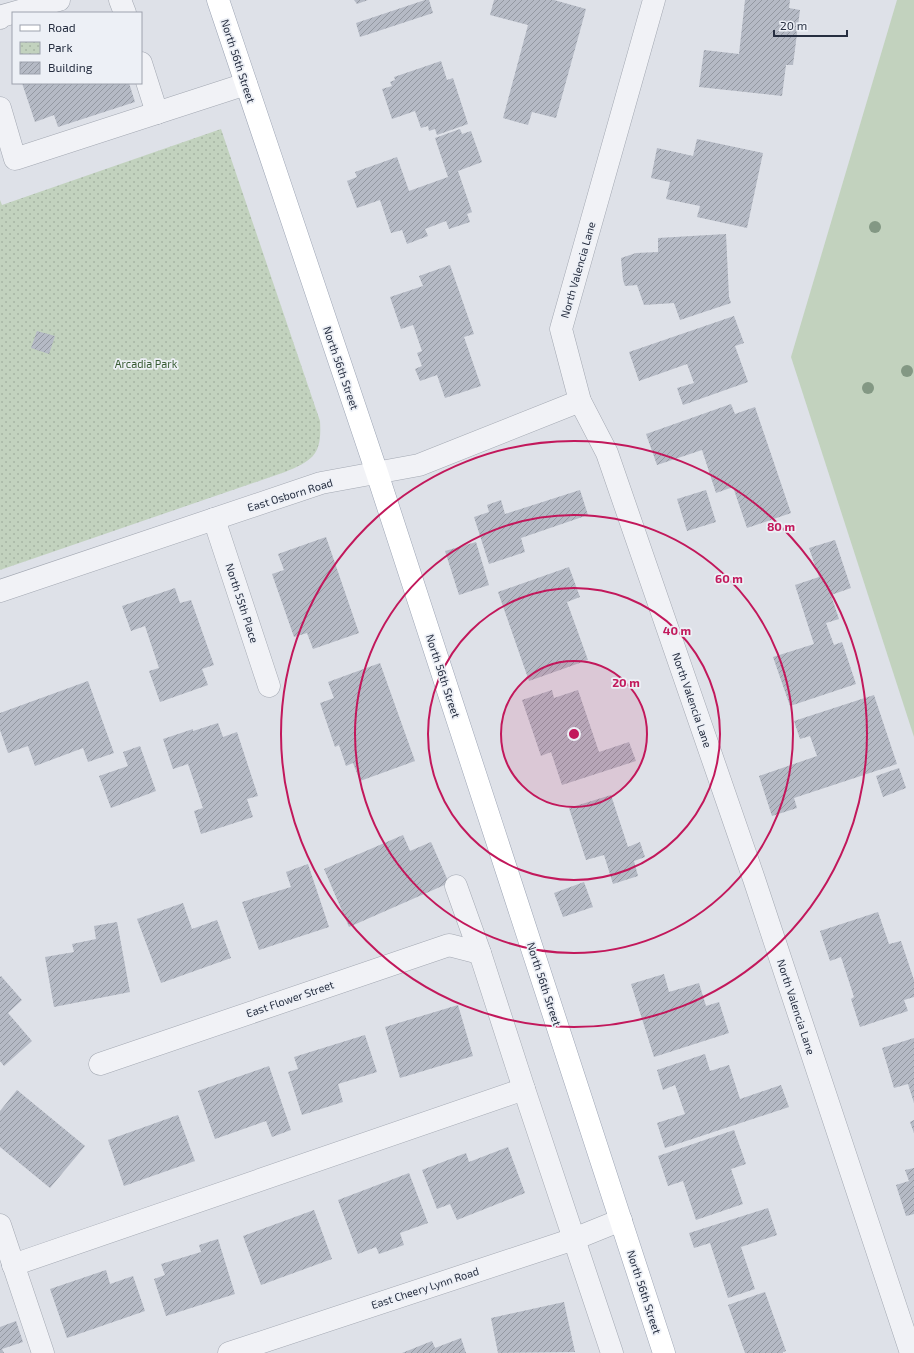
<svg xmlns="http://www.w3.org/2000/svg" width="914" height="1353" viewBox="0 0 914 1353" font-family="'Exo 2',sans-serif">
  <defs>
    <pattern id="park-dots" width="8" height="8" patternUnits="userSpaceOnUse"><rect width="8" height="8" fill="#c2d2be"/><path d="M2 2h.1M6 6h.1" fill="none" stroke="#a7b5a4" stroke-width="1.8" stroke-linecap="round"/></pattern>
    <pattern id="building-hatch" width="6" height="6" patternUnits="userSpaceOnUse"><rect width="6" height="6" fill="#b5bac5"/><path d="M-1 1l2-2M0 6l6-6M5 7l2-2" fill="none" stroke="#9398a1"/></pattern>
  </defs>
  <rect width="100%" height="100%" fill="#dee1e8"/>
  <!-- grass -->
  <polygon fill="#c2d2be" points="897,0 914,0 914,737 791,357"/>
  <!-- park -->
  <path fill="url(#park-dots)" d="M 221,129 L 320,421 C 322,454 314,460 285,472 L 0,570 L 0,200 L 2,205 Z"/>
  <!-- building -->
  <g fill="url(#building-hatch)">
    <polygon points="354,0 368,0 357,4"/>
    <polygon points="425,0 429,0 433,13 360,37 356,23"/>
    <polygon points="494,0 554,0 586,9 556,118 532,112 528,125 503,118 528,25 490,15"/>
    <polygon points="745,0 790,0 789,8 800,10 793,65 786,65 782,96 699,87 704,50 739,54"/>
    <polygon points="441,61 447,80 453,78 468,124 437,135 435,129 429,131 428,126 421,128 415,111 392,119 382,89 392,86 390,82 395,80 394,77"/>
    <polygon points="22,83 129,83 135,102 58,127 54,115 35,122"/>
    <polygon points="460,129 462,134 471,131 482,162 458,171 472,212 467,214 470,222 449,229 446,221 425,229 428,236 407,244 402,230 391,233 380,200 357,208 347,181 357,177 355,172 397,157 409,191 448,177 435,138"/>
    <polygon points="697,139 763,153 747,228 697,217 700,206 666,199 670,182 651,178 657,148 693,156"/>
    <polygon points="726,234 729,297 731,303 680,320 674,303 644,305 637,285 625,286 623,280 621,258 636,253 658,252 658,238"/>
    <polygon points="450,265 474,334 464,337 481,386 445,398 437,375 420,381 415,369 422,366 417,353 422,351 413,325 401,329 390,297 423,286 419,276"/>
    <polygon points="734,316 744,343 735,346 748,382 683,405 677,388 694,383 687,364 639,381 629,352"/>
    <polygon points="37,331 55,336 49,354 31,348"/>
    <polygon points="731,404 735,414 755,407 791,513 747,528 733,487 716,493 702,450 657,465 646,434"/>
    <polygon points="580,490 588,515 521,538 525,552 489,564 474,517 489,512 487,505 501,500 505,514"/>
    <polygon points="706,490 716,522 687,531 677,499"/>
    <polygon points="326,537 359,633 313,649 307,633 294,637 272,574 284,570 278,554"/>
    <polygon points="835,540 851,588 831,595 839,619 826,623 834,645 842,642 856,684 790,706 773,657 814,644 795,585 819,577 809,548"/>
    <polygon points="476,542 489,585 459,595 445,551"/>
    <polygon points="569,567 580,597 567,602 588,660 529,681 498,592"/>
    <polygon points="175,588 180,603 191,600 214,665 202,669 208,685 160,702 149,671 159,668 145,626 131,631 122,606"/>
    <polygon points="380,663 415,761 360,781 353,763 346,766 339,745 335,747 320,703 334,698 328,682"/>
    <polygon points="88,681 114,753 88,762 83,748 35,766 28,746 8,753 0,730 0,713"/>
    <polygon points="552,690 554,698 578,690 599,752 629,742 636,761 562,785 551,752 541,756 522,700"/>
    <polygon points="874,695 897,764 794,798 797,808 772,816 759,776 817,756 810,736 800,739 794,721"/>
    <polygon points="218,723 223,737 237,732 258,796 247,799 253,817 201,834 194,811 203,808 188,764 173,769 163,739 193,729 193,731"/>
    <polygon points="140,746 156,791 111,808 99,776 128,766 123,752"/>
    <polygon points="899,768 906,788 883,797 876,776"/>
    <polygon points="611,795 628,847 640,842 645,857 634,861 638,876 613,884 604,855 586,860 569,808"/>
    <polygon points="403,835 410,851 431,842 449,883 349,927 324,869"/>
    <polygon points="308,864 329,927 259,950 242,902 291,887 286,872"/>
    <polygon points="584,882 593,907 563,917 554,893"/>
    <polygon points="183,903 192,929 217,920 231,958 161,983 137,919"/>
    <polygon points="878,912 889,944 901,941 914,980 914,997 904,1000 908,1011 860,1027 851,999 854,997 841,957 830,961 820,931"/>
    <polygon points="117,922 130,992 54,1007 45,957 74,952 72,944 96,939 94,926"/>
    <polygon points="664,974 669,992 699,983 706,1006 719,1002 729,1033 654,1057 631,984"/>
    <polygon points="1,976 22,1000 8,1013 32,1041 4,1066 0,1061 0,977"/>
    <polygon points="458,1005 473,1056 400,1078 385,1027"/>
    <polygon points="365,1035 377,1072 338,1084 343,1102 302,1115 288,1072 298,1069 294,1057"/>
    <polygon points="914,1038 914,1103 908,1084 894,1088 882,1048"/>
    <polygon points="705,1054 710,1071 729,1065 740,1099 781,1085 789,1107 665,1148 657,1123 685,1114 675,1085 663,1090 657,1070"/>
    <polygon points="269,1066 291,1130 272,1137 266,1121 215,1139 198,1091"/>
    <polygon points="17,1090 85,1146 50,1188 0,1147 0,1111"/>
    <polygon points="178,1115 195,1161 124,1186 108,1140"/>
    <polygon points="914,1120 914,1133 910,1122"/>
    <polygon points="734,1130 746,1164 731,1169 743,1204 696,1220 683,1181 668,1186 658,1156"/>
    <polygon points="508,1147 525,1193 457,1220 450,1204 437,1209 422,1170 466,1153 469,1162"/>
    <polygon points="914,1168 914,1214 906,1216 896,1185 909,1181 905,1170"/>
    <polygon points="409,1173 428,1223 400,1233 404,1245 379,1254 376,1247 358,1254 338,1200"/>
    <polygon points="768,1208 777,1235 741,1247 755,1289 728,1298 710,1243 694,1248 689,1233"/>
    <polygon points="314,1210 332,1259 261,1285 243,1236"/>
    <polygon points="218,1239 235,1294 166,1316 154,1279 165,1275 161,1264 201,1252 199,1245"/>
    <polygon points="106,1270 110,1284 133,1276 145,1311 67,1338 50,1289"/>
    <polygon points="765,1292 786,1351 783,1352 783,1353 745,1353 728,1305"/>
    <polygon points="564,1302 575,1352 498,1353 491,1318"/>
    <polygon points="16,1321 23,1342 2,1349 4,1353 0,1353 0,1327"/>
    <polygon points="461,1338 466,1353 402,1353 432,1341 435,1348"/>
  </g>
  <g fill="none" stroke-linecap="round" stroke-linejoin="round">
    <!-- minor casing -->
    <g stroke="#a3a8b2" stroke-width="23">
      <g id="minor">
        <polyline points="120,0 125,13"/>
        <polyline points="654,0 561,329 580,401 607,453 754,879 911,1353"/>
        <polyline points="0,18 2,16 59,0"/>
        <polyline points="141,63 157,113"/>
        <polyline points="0,108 15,159 246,84"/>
        <polyline points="214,519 269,686"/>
        <polyline points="0,591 321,483 419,465 580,401"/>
        <polyline points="456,886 480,953 524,1089 612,1353"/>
        <polyline points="100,1064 449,945 480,953"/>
        <polyline points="0,1225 43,1353"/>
        <polyline points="13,1265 524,1089"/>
        <polyline points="229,1353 574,1239 621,1220"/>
      </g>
    </g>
    <!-- major casing -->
    <g stroke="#9ca4b4" stroke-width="23">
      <polyline id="major" points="218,0 377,473 664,1353"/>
    </g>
    <!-- minor -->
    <use href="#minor" stroke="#f1f2f6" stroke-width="22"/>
    <!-- major -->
    <use href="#major" stroke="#fff" stroke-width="22"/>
  </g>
  <!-- trees -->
  <g fill="#839884">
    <circle cx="875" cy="227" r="6"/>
    <circle cx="907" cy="371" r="6"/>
    <circle cx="868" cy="388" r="6"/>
  </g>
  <!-- distance rings -->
  <circle cx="574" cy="734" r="73" fill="#c2185b" fill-opacity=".12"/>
  <g fill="none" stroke="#c2185b" stroke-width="2">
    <circle cx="574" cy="734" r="73"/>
    <circle cx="574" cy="734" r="146"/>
    <circle cx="574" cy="734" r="219"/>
    <circle cx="574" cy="734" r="293"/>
  </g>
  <g text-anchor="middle" stroke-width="3.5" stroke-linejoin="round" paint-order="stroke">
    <!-- street labels -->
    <g font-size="11" fill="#262e40" stroke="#edf0f6">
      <text transform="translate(238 61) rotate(72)" y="4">North 56th Street</text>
      <text transform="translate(578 270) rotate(-74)" y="4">North Valencia Lane</text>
      <text transform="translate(341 368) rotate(71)" y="4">North 56th Street</text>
      <text transform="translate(290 495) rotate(-17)" y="4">East Osborn Road</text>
      <text transform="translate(242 603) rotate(72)" y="4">North 55th Place</text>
      <text transform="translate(443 676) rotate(72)" y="4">North 56th Street</text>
      <text transform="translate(692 700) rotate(71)" y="4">North Valencia Lane</text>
      <text transform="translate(544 984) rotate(72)" y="4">North 56th Street</text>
      <text transform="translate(290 999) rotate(-19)" y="4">East Flower Street</text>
      <text transform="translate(796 1007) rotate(72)" y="4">North Valencia Lane</text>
      <text transform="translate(425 1288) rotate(-18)" y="4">East Cheery Lynn Road</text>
      <text transform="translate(644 1292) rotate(72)" y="4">North 56th Street</text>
    </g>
    <!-- park labels -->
    <g font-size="11" fill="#385c33" stroke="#edf0f6">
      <text x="146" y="368">Arcadia Park</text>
    </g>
  </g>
  <circle cx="574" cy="734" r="6" fill="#c2185b" stroke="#edf0f6" stroke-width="2"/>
  <g font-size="12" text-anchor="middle" font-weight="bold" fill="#c2185b" stroke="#edf0f6" stroke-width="3.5" stroke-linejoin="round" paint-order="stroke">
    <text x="781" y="531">80 m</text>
    <text x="729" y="583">60 m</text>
    <text x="677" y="635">40 m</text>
    <text x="626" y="687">20 m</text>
  </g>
  <!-- legend -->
  <rect x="12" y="12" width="130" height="72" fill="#edf0f6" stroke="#9da2ad"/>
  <rect x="20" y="25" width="20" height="6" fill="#ffffff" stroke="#9da2ad"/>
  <text x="48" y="32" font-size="12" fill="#262e40">Road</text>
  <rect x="20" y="42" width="20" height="12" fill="url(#park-dots)" stroke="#9da2ad"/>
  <text x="48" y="52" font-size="12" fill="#262e40">Park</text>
  <rect x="20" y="62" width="20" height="12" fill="url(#building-hatch)" stroke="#9da2ad"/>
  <text x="48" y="72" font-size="12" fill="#262e40">Building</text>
  <!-- scale -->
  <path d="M774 30v6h73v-6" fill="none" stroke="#262e40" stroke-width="2"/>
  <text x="780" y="30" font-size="12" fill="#262e40" stroke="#edf0f6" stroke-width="3" paint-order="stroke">20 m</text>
</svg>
